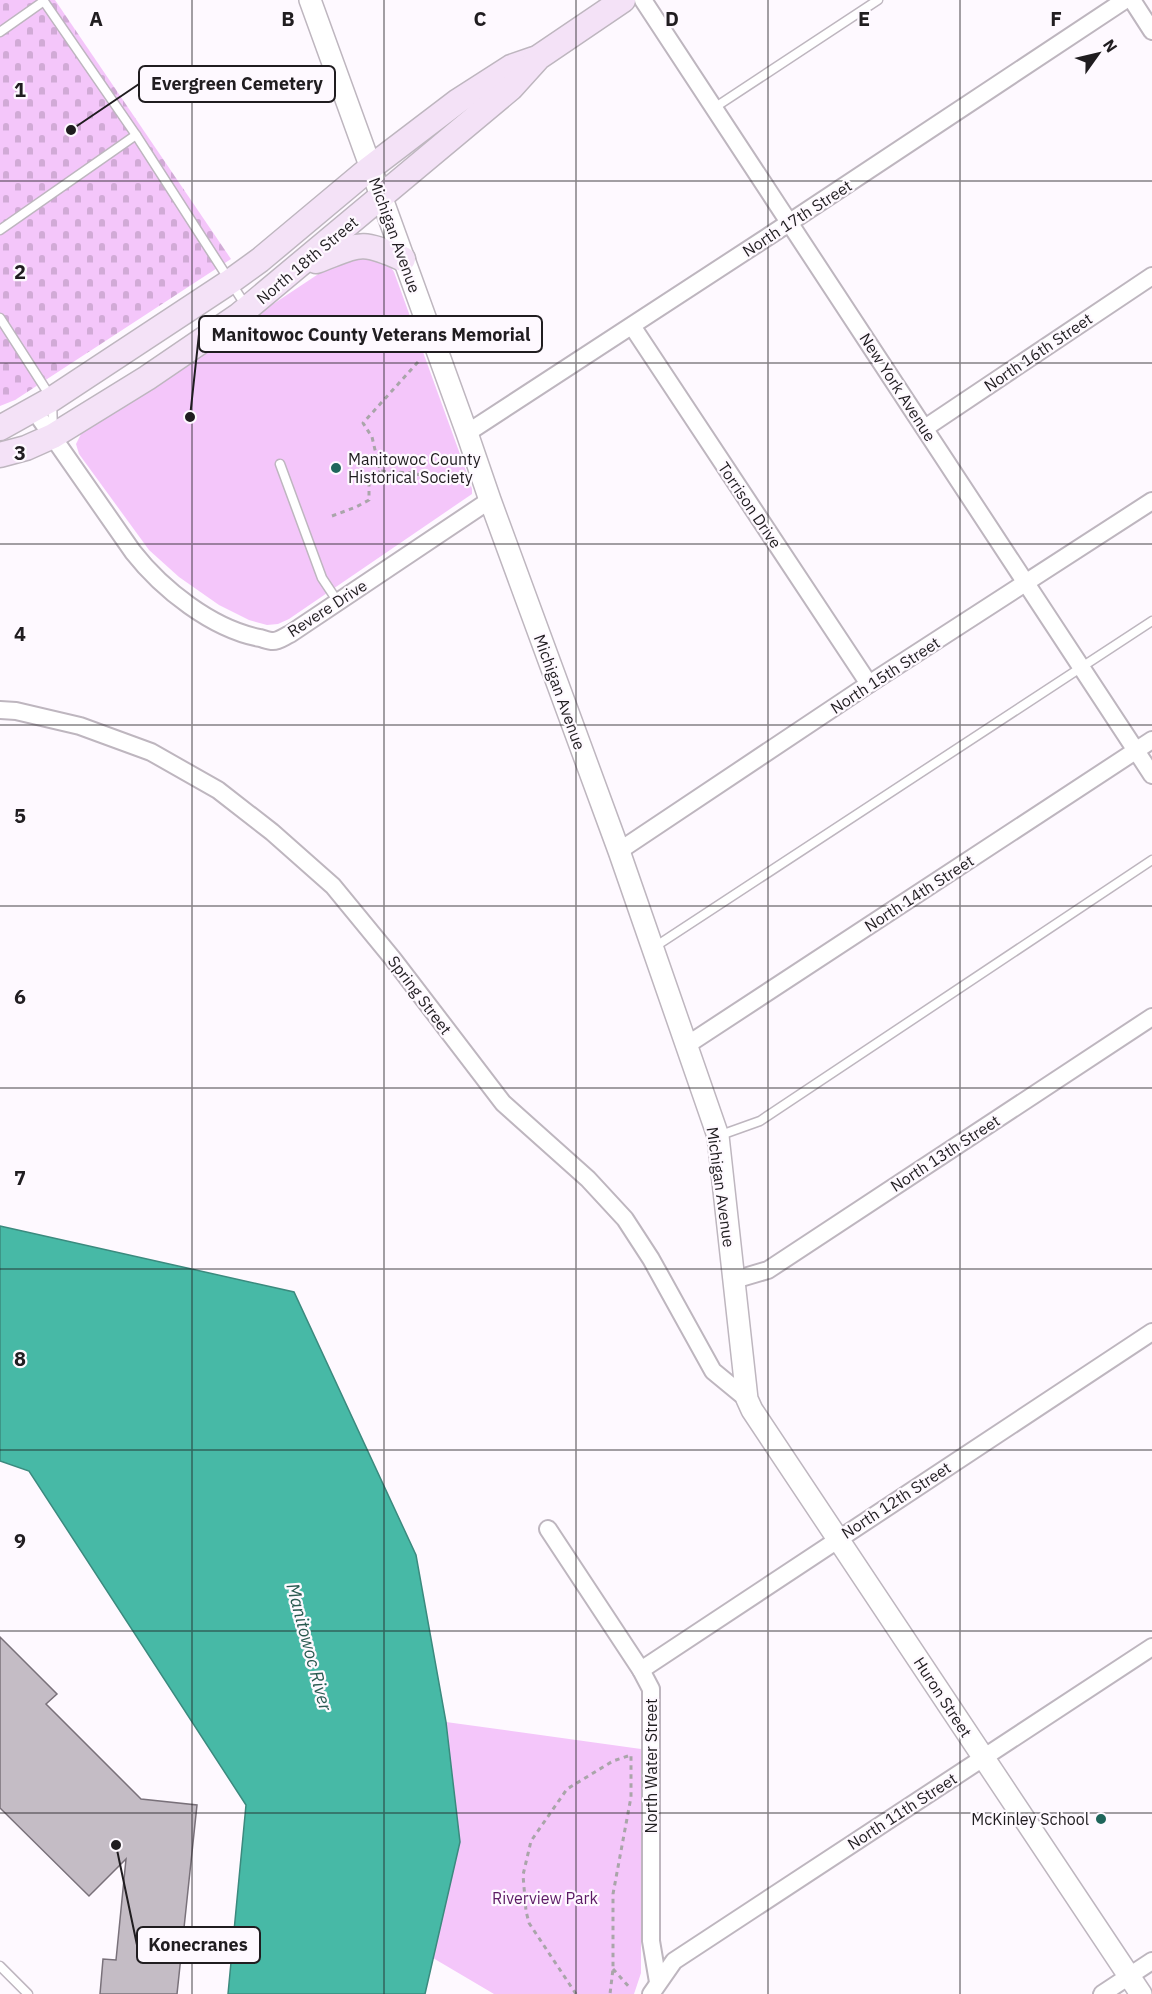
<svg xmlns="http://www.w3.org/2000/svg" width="1152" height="1994" viewBox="0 0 1152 1994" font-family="'IBM Plex Sans',sans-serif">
  <defs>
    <pattern id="cemetery-stones" width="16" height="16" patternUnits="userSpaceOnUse" patternTransform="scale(1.5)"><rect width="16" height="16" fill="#f4c6fa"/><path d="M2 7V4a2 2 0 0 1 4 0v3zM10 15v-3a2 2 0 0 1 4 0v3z" fill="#d1aad6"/></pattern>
  </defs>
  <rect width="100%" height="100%" fill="#fef9ff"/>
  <!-- cemetery -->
  <polygon fill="url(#cemetery-stones)" points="0,0 55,0 231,259 15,400 0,406"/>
  <!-- green -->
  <g fill="#f4c6fa">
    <polygon points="353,254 387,261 394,272 469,479 472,489 472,494 289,619 278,624 267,625 249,620 219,605 179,577 149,550 79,454 76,444 83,430 341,259"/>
    <polygon points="446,1722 641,1749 641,1973 634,1994 494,1994 433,1958 460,1842"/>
  </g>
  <!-- water -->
  <polygon fill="#47b9a6" stroke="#3b8a7e" stroke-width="1.5" points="0,1226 294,1292 416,1555 446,1722 460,1842 425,1994 228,1994 246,1805 29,1471 0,1461"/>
  <!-- building -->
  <polygon fill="#c4bcc5" stroke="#79717a" stroke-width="1.5" points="0,1637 57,1694 46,1704 141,1799 197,1805 177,1994 100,1994 103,1959 116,1960 126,1859 89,1896 0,1808"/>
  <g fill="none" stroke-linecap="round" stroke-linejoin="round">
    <!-- service casing -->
    <g stroke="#beb6bf" stroke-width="11">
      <g id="service">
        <polyline points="43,0 136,135 246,306"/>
        <polyline points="0,32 44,1"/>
        <polyline points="714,108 878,0"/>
        <polyline points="0,230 136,135"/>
        <polyline points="0,318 52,399 53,432"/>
        <polyline points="280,464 322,578 338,602"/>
        <polyline points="653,948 1152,621"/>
        <polyline points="718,1136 760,1121 1152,860"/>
        <polyline points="0,1966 28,1994"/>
      </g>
    </g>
    <!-- minor casing -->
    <g stroke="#beb6bf" stroke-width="20">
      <g id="minor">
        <polyline points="643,0 1152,775"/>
        <polyline points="1132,0 1152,31"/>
        <polyline points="632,326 869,684"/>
        <path d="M 34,410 L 133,552 C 162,589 212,629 260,638 C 264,639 269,641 273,641 C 279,641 285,636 290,634 L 490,500"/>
        <polyline points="925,428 1152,276"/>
        <polyline points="467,433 772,234 1125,0"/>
        <polyline points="0,710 16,711 80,726 151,752 218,790 272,832 333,886 393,959 503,1103 588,1179 625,1219 651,1259 713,1371 747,1399"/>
        <polyline points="619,851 869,684 1152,501"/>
        <polyline points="687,1045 1152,740"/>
        <polyline points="734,1280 768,1270 1152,1017"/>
        <polyline points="548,1529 641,1670 651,1689 651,1941 658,1982"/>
        <polyline points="641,1670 1152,1332"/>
        <polyline points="651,1994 674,1961 1152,1647"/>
        <polyline points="1102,1994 1152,1961"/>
      </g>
    </g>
    <!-- tertiary casing -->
    <g stroke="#beb6bf" stroke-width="24">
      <polyline id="tertiary" points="310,0 467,433 490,500 619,851 718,1136 747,1399 752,1410 1141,1994"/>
    </g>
    <!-- secondary casing -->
    <g stroke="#beb6bf" stroke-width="27">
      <g id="secondary">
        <path d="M 316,261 C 359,245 359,239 403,259"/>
        <polyline points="0,428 52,399 231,281 260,260 370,168 458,101 511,67 534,59"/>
        <polyline points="0,455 26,448 53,436 147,378 238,316 511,88 539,57 623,0"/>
      </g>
    </g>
    <!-- path -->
    <g stroke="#a9a5a9" stroke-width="3" stroke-dasharray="4.5 4.5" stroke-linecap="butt">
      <polyline points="418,362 363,423 372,437 380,471 411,473 463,483"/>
      <polyline points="332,516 356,507 369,500 369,484 380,471"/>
      <polyline points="613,1969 631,1989"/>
      <polyline points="576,1994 529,1923 526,1911 523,1875 531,1841 567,1789 613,1761 631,1755 631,1797 613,1894 613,1969 610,1994"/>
    </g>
    <!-- service -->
    <use href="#service" stroke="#fff" stroke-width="8"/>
    <!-- minor -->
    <use href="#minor" stroke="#fff" stroke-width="16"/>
    <!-- tertiary -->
    <use href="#tertiary" stroke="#fff" stroke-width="21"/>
    <!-- secondary -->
    <use href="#secondary" stroke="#f4e2f7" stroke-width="24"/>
  </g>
  <!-- grid -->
  <path fill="none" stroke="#201d20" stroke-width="1.5" stroke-opacity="0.55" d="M 192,0 L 192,1994M 384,0 L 384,1994M 576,0 L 576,1994M 768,0 L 768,1994M 960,0 L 960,1994M 0,181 L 1152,181M 0,363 L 1152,363M 0,544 L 1152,544M 0,725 L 1152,725M 0,906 L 1152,906M 0,1088 L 1152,1088M 0,1269 L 1152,1269M 0,1450 L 1152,1450M 0,1631 L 1152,1631M 0,1813 L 1152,1813"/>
  <!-- markers -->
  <g fill="#1f665b" stroke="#fef9ff" stroke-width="2">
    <circle cx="336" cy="468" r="6"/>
    <circle cx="1101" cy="1819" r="6"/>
  </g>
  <g text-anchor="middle" stroke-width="4.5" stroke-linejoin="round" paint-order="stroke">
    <!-- street labels -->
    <g font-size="16" fill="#201d20" stroke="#fef9ff">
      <text transform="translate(797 218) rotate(-33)" y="6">North 17th Street</text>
      <text transform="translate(395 235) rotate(70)" y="6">Michigan Avenue</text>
      <text transform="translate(307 260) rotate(-40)" y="6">North 18th Street</text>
      <text transform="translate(1038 352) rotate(-34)" y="6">North 16th Street</text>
      <text transform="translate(898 387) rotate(57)" y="6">New York Avenue</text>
      <text transform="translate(750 505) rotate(56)" y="6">Torrison Drive</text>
      <text transform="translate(327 608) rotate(-33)" y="6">Revere Drive</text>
      <text transform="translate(885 675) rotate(-33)" y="6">North 15th Street</text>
      <text transform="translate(560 692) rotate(70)" y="6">Michigan Avenue</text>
      <text transform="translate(919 893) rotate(-33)" y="6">North 14th Street</text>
      <text transform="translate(420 995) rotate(53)" y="6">Spring Street</text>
      <text transform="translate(945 1153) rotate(-33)" y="6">North 13th Street</text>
      <text transform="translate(721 1187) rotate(82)" y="6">Michigan Avenue</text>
      <text transform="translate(896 1500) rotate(-33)" y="6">North 12th Street</text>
      <text transform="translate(943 1697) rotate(57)" y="6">Huron Street</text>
      <text transform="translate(651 1766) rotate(-90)" y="6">North Water Street</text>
      <text transform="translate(902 1811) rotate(-33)" y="6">North 11th Street</text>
    </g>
    <!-- poi labels -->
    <g font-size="16" fill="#201d20" stroke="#fef9ff" text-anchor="start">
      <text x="348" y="465">Manitowoc County<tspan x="348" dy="18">Historical Society</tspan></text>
      <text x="1089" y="1825" text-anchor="end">McKinley School</text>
    </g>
    <!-- park labels -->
    <g font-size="16" fill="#5c1a65" stroke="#fef9ff">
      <text x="545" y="1904">Riverview Park</text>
    </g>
    <!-- water labels -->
    <g font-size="18" font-style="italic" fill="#2a5a51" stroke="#fef9ff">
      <text transform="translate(309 1647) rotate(75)" y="6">Manitowoc River</text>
    </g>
  </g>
  <g font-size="20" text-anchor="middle" font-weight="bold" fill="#201d20" stroke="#fef9ff" stroke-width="4.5" stroke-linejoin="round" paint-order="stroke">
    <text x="96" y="26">A</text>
    <text x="288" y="26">B</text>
    <text x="480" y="26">C</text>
    <text x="672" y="26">D</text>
    <text x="864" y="26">E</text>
    <text x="1056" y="26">F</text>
    <text x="20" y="97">1</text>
    <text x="20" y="279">2</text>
    <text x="20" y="460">3</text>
    <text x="20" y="641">4</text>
    <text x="20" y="823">5</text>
    <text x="20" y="1004">6</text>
    <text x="20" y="1185">7</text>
    <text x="20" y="1366">8</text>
    <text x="20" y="1548">9</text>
  </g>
  <!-- callouts -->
  <path fill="none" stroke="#201d20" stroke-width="2" d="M71 130L139 84M190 417L199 334M116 1845L137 1945"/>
  <g fill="#201d20" stroke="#fef9ff" stroke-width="2">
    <circle cx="71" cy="130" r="6"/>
    <circle cx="190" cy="417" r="6"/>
    <circle cx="116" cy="1845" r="6"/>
  </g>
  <g fill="#fef9ff" stroke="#201d20" stroke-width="2">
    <rect x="139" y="66" width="196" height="36" rx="6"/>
    <rect x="199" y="316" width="343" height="36" rx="6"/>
    <rect x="137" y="1927" width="123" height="36" rx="6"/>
  </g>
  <g font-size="18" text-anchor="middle" font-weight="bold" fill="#201d20">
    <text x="237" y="90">Evergreen Cemetery</text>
    <text x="371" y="341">Manitowoc County Veterans Memorial</text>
    <text x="198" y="1951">Konecranes</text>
  </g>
  <!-- north arrow -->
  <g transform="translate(1098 54) rotate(56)" stroke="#fef9ff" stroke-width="4.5" paint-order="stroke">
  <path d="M0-4.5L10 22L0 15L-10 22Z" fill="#201d20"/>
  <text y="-9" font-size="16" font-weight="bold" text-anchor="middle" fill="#201d20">N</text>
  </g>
</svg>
